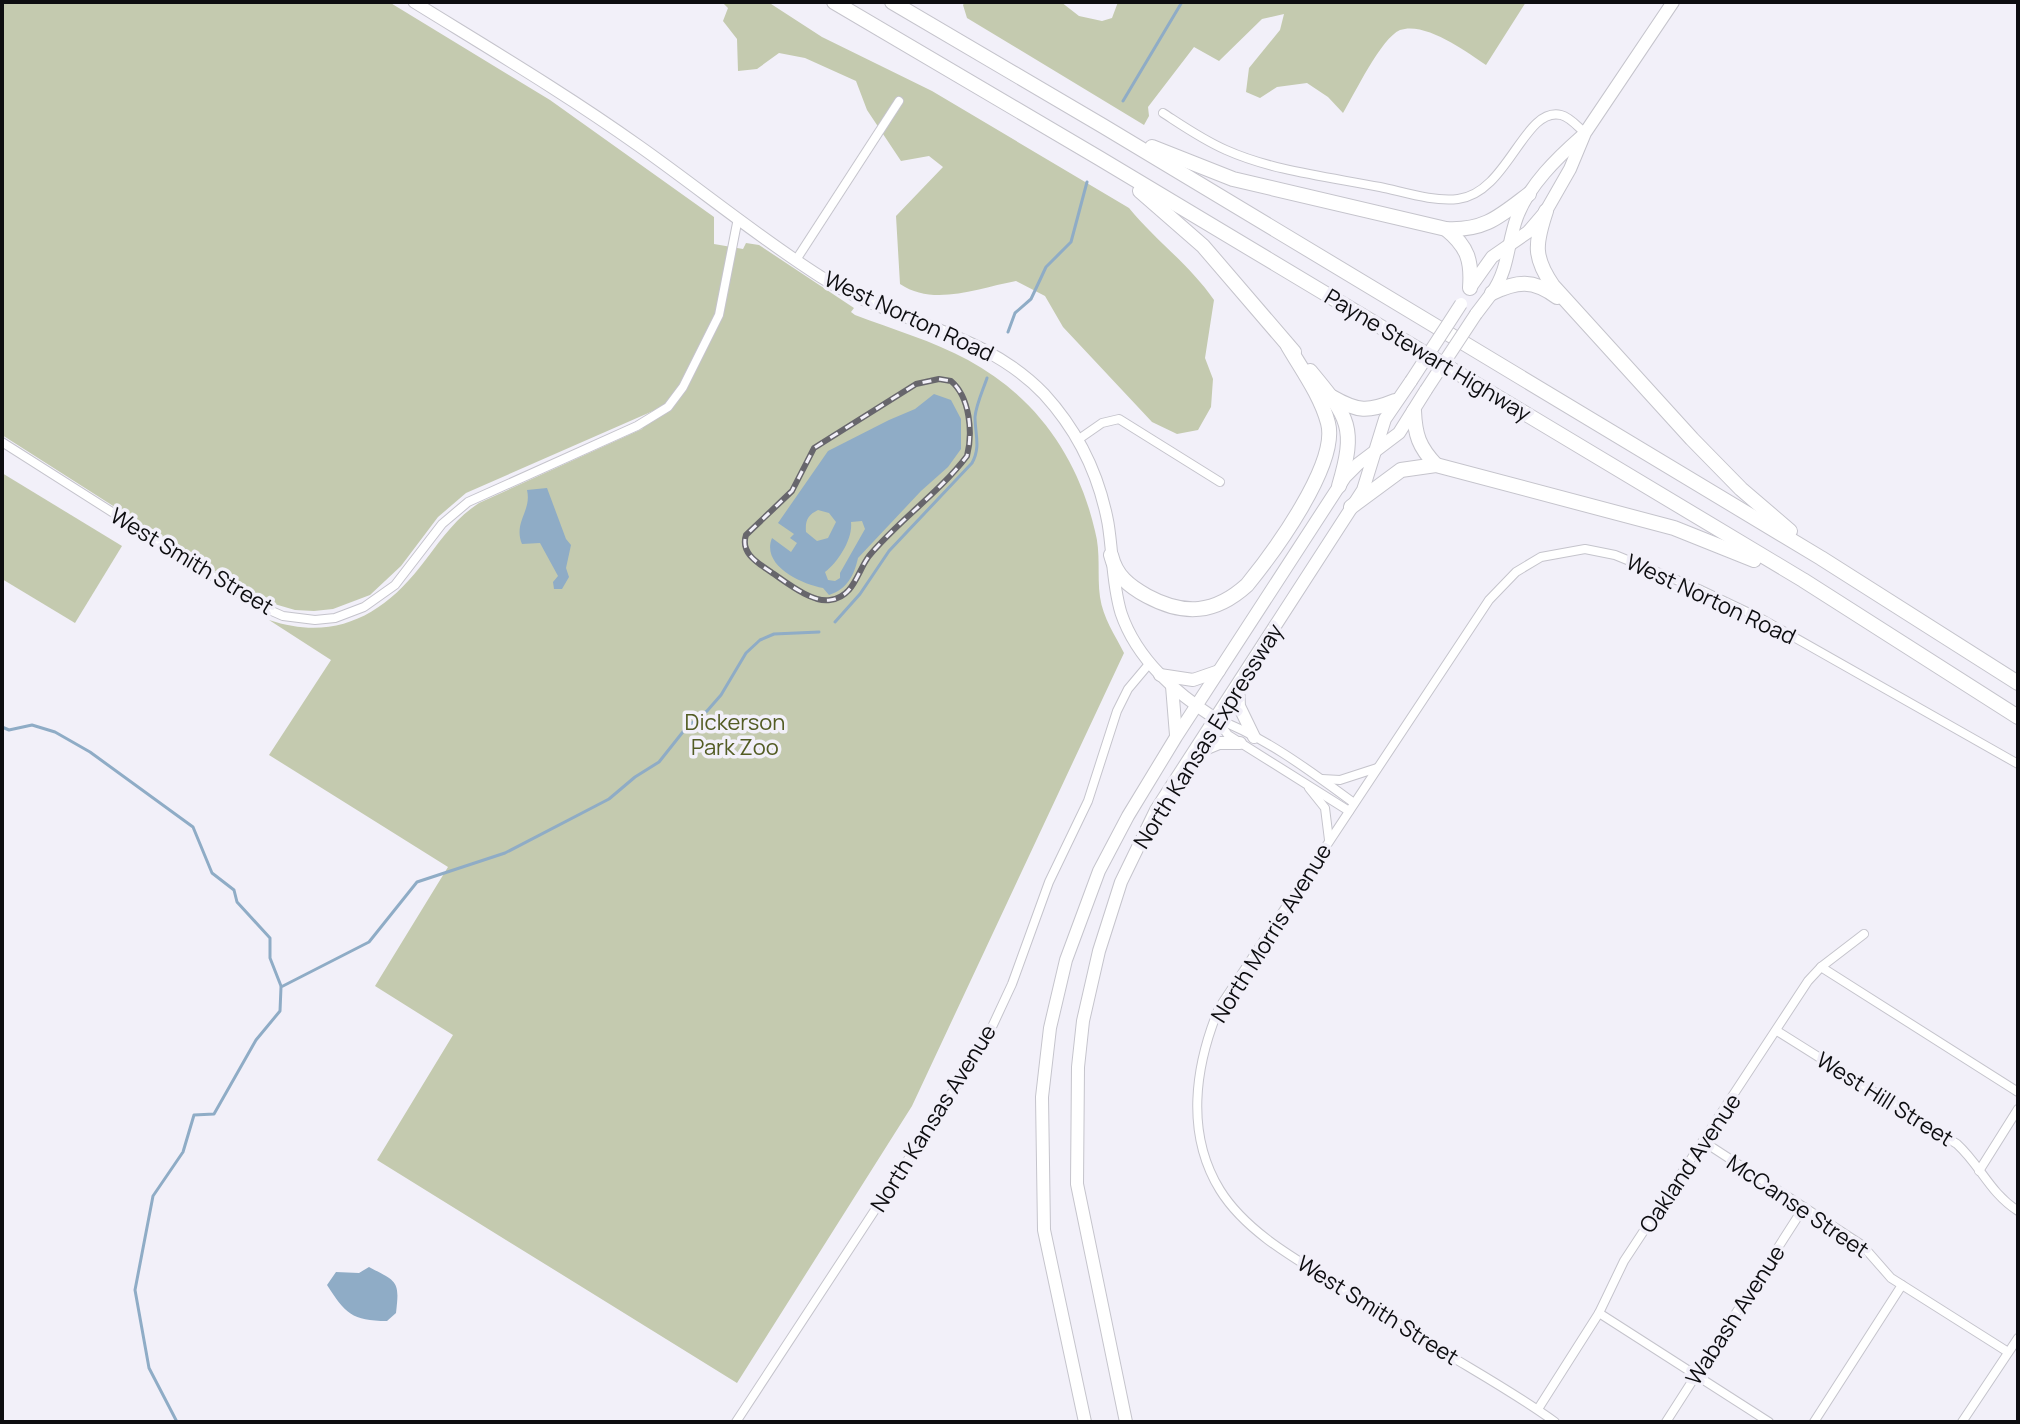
<svg xmlns="http://www.w3.org/2000/svg" width="2020" height="1424" viewBox="0 0 2020 1424" font-family="Manrope,sans-serif">
  <rect width="100%" height="100%" fill="#f2f0f9"/>
  <!-- green -->
  <g fill="#c4caaf">
    <path d="M 2,2 L 389,2 L 550,100 L 714,217 L 714,244 L 743,249 L 746,243 L 759,245 L 854,308 L 851,312 L 855,315 C 892,329 933,341 968,360 C 1036,397 1078,457 1095,531 C 1101,553 1097,575 1100,597 C 1103,618 1115,635 1124,653 L 912,1106 L 737,1383 L 377,1160 L 453,1035 L 375,986 L 448,867 L 269,755 L 331,660 L 269,620 C 332,641 380,618 420,567 C 439,543 453,520 479,503 L 642,429 L 653,411 L 466,493 L 438,517 L 401,566 L 370,595 L 333,609 L 314,611 L 295,610 L 271,603 L 226,578 L 2,435 Z"/>
    <path d="M 722,2 L 768,2 L 822,37 L 932,91 L 1129,208 C 1156,241 1190,265 1214,300 L 1205,358 L 1213,379 L 1211,407 L 1198,430 L 1177,434 L 1152,422 L 1063,327 L 1045,296 L 1016,281 C 978,288 934,307 900,284 L 896,216 L 943,167 L 929,156 L 901,161 L 867,110 L 856,81 L 805,58 L 779,53 L 757,69 L 738,71 L 737,39 L 723,21 L 728,8 Z"/>
    <path d="M 965,2 L 1061,2 L 1079,16 L 1102,21 L 1112,18 L 1118,2 L 1526,2 L 1486,65 C 1467,52 1425,21 1400,30 C 1381,38 1354,95 1343,113 L 1328,97 L 1307,83 L 1277,87 L 1260,98 L 1246,92 L 1249,68 L 1280,30 L 1284,14 L 1262,19 L 1219,61 L 1194,47 L 1148,107 L 1149,116 L 1144,125 L 967,18 L 963,5 Z"/>
    <polygon points="2,473 122,546 75,623 2,579"/>
  </g>
  <!-- water -->
  <g fill="#8facc6" fill-rule="evenodd">
    <path d="M 934,394 L 951,400 L 961,419 L 961,449 L 948,467 L 921,491 L 858,558 C 854,576 847,589 829,595 L 823,588 C 800,584 761,565 772,538 L 791,552 L 797,543 L 790,538 L 794,534 L 778,523 L 828,451 L 889,420 L 915,409 ZM 818,510 L 829,513 L 836,522 L 828,538 L 817,541 L 806,532 C 805,520 808,515 818,510 ZM 862,521 L 865,529 L 840,573 L 840,578 L 835,581 L 828,580 L 825,572 C 838,562 853,539 851,522 Z"/>
    <path d="M 547,488 L 566,539 L 571,545 L 566,568 L 569,577 L 562,589 L 554,589 L 553,582 L 558,576 L 540,543 L 522,544 C 513,522 532,511 527,490 Z"/>
    <path d="M 369,1267 C 397,1282 400,1280 396,1313 L 387,1321 C 352,1321 345,1313 327,1285 L 336,1272 L 359,1273 Z"/>
  </g>
  <g fill="none" stroke-linecap="round" stroke-linejoin="round">
    <!-- stream -->
    <g stroke="#8facc6" stroke-width="3">
      <polyline points="1123,101 1182,2"/>
      <polyline points="1008,332 1015,313 1031,299 1046,267 1071,242 1087,182"/>
      <path d="M 835,622 L 860,594 L 889,551 L 972,463 C 981,447 975,434 975,417 C 976,405 983,390 987,378"/>
      <polyline points="2,727 9,730 32,725 55,732 90,752 193,827 212,873 234,890 237,902 270,938 270,958 281,986"/>
      <polyline points="177,1422 149,1368 135,1290 153,1196 183,1152 194,1115 214,1114 256,1040 280,1011 281,987 369,942 417,882 505,853 609,799 635,777 659,762 686,728 707,711 721,695 746,653 760,640 774,634 819,632"/>
    </g>
    <!-- minor casing -->
    <g stroke="#c5c4cc" stroke-width="10">
      <g id="minor">
        <path d="M 1163,113 C 1183,126 1203,140 1226,150 C 1273,171 1329,177 1380,187 C 1404,192 1433,202 1458,199 C 1508,193 1524,106 1561,115 C 1570,117 1578,127 1585,133"/>
        <polyline points="796,260 899,101"/>
        <polyline points="1079,439 1102,423 1119,419 1220,482"/>
        <polyline points="2,442 258,605 283,616 315,620 335,618 364,607 395,585 442,524 468,502 637,426 668,407 683,387 719,315 738,218"/>
        <polyline points="1216,719 1228,735 1349,811"/>
        <path d="M 1216,719 C 1264,736 1313,773 1354,803"/>
        <polyline points="1322,779 1340,780 1377,768"/>
        <polyline points="1309,788 1325,808 1329,840"/>
        <polyline points="1821,967 2018,1092"/>
        <path d="M 1777,1031 L 1957,1144 C 1981,1166 1989,1192 2018,1211"/>
        <polyline points="1704,1142 1862,1245 1891,1278 2008,1352"/>
        <polyline points="1979,1171 2018,1109"/>
        <polyline points="1599,1313 1769,1422"/>
        <polyline points="1538,1409 1599,1313 1624,1261 1808,981 1821,967 1864,934"/>
        <polyline points="736,1422 985,1042 1012,984 1049,882 1088,801 1117,711 1128,689 1149,664"/>
        <path d="M 1555,1422 C 1522,1398 1487,1378 1452,1357 C 1413,1333 1376,1309 1338,1285 C 1297,1260 1246,1232 1220,1190 C 1185,1133 1195,1066 1219,1008 L 1489,600 L 1516,572 L 1541,557 L 1585,549 L 1615,555 L 1701,590 L 1762,619 L 2018,764"/>
        <polyline points="1666,1422 1804,1207"/>
        <polyline points="1814,1422 1902,1285"/>
        <polyline points="1962,1422 2018,1338"/>
      </g>
    </g>
    <!-- secondary casing -->
    <g stroke="#c5c4cc" stroke-width="13">
      <path id="secondary" d="M 414,2 C 490,49 566,94 639,146 C 700,189 758,237 821,277 C 893,323 983,330 1044,394 C 1077,430 1099,475 1108,523 C 1113,553 1112,583 1121,613 C 1137,660 1176,693 1216,719"/>
    </g>
    <!-- primary casing -->
    <g stroke="#c5c4cc" stroke-width="14">
      <g id="primary">
        <polyline points="1470,288 1492,257 1528,232 1546,211 1570,169 1585,133 1673,2"/>
        <path d="M 1492,293 C 1509,269 1507,244 1517,217 C 1529,185 1557,158 1582,136"/>
      </g>
    </g>
    <!-- trunk casing -->
    <g stroke="#c5c4cc" stroke-width="14">
      <g id="trunk">
        <polyline points="1476,314 1492,293"/>
        <polyline points="1160,675 1193,680 1219,671"/>
        <polyline points="1238,685 1239,706 1254,737"/>
        <polyline points="1172,686 1176,735"/>
        <polyline points="1195,753 1219,743 1240,743"/>
        <polyline points="1085,1422 1044,1230 1042,1097 1050,1028 1066,960 1099,871 1128,816 1176,737 1345,477 1358,464 1399,433 1426,390"/>
        <polyline points="1126,1422 1077,1184 1078,1067 1083,1021 1099,951 1121,882 1156,810 1363,490 1385,419 1411,381"/>
      </g>
    </g>
    <!-- motorway casing -->
    <g stroke="#c5c4cc" stroke-width="16">
      <g id="motorway">
        <polyline points="834,2 1099,158 1803,580 2018,717"/>
        <polyline points="892,2 1103,126 1821,558 2018,683"/>
        <path d="M 1152,147 L 1233,179 L 1446,229 C 1485,231 1500,216 1529,194"/>
        <polyline points="1140,191 1203,246 1294,352"/>
        <path d="M 1546,211 C 1535,244 1533,257 1553,286 L 1692,439 L 1741,489 L 1790,531"/>
        <path d="M 1446,229 C 1468,247 1472,261 1470,288"/>
        <path d="M 1492,293 C 1517,281 1533,279 1557,297"/>
        <path d="M 1310,371 C 1348,417 1357,426 1339,486"/>
        <path d="M 1332,397 C 1358,412 1368,412 1395,401"/>
        <path d="M 1414,411 C 1415,435 1419,447 1436,465"/>
        <polyline points="1351,507 1401,470 1436,465 1674,528 1754,560"/>
        <path d="M 1111,555 C 1116,576 1129,586 1147,596 C 1184,616 1215,614 1247,585 C 1273,553 1339,464 1328,423 C 1321,396 1302,370 1288,346"/>
      </g>
    </g>
    <!-- minor -->
    <use href="#minor" stroke="#fff" stroke-width="8"/>
    <!-- secondary -->
    <use href="#secondary" stroke="#fff" stroke-width="11"/>
    <!-- primary -->
    <use href="#primary" stroke="#fff" stroke-width="12"/>
    <!-- trunk -->
    <use href="#trunk" stroke="#fff" stroke-width="12"/>
    <!-- motorway -->
    <use href="#motorway" stroke="#fff" stroke-width="14"/>
    <!-- rail casing -->
    <g stroke="#67666c" stroke-width="6">
      <path id="rail" d="M 939,379 L 951,381 C 970,397 973,433 967,456 C 939,493 899,520 869,556 C 857,572 854,597 830,600 C 812,603 786,582 771,572 C 758,563 740,553 746,535 L 792,491 L 814,448 L 916,384 Z"/>
    </g>
    <!-- rail -->
    <use href="#rail" stroke="#f2f0f9" stroke-width="3" stroke-dasharray="9" stroke-linecap="butt"/>
    <!-- trunk-bridge casing -->
    <g stroke="#c5c4cc" stroke-width="14" stroke-linecap="butt">
      <g id="trunk-bridge">
        <polyline points="1411,381 1461,304"/>
        <polyline points="1426,390 1476,314"/>
      </g>
    </g>
    <!-- trunk-bridge -->
    <use href="#trunk-bridge" stroke="#fff" stroke-width="12"/>
  </g>
  <g text-anchor="middle" stroke-width="7" stroke-linejoin="round" paint-order="stroke">
    <!-- street labels -->
    <g font-size="22" fill="#0d0d10" stroke="#f2f0f9">
      <text transform="translate(909 316) rotate(25)" y="8">West Norton Road</text>
      <text transform="translate(1428 355) rotate(31)" y="8">Payne Stewart Highway</text>
      <text transform="translate(192 561) rotate(31)" y="8">West Smith Street</text>
      <text transform="translate(1711 599) rotate(25)" y="8">West Norton Road</text>
      <text transform="translate(1208 736) rotate(-58)" y="8">North Kansas Expressway</text>
      <text transform="translate(1271 933) rotate(-58)" y="8">North Morris Avenue</text>
      <text transform="translate(1885 1099) rotate(32)" y="8">West Hill Street</text>
      <text transform="translate(933 1118) rotate(-58)" y="8">North Kansas Avenue</text>
      <text transform="translate(1690 1163) rotate(-56)" y="8">Oakland Avenue</text>
      <text transform="translate(1798 1206) rotate(34)" y="8">McCanse Street</text>
      <text transform="translate(1378 1310) rotate(32)" y="8">West Smith Street</text>
      <text transform="translate(1735 1315) rotate(-57)" y="8">Wabash Avenue</text>
    </g>
    <!-- park labels -->
    <g font-size="22" fill="#535c24" stroke="#f2f0f9">
      <text x="735" y="730">Dickerson<tspan x="735" dy="25">Park Zoo</tspan></text>
    </g>
  </g>
  <!-- border -->
  <rect width="2020" height="1424" fill="none" stroke="#0d0d10" stroke-width="8"/>
</svg>
